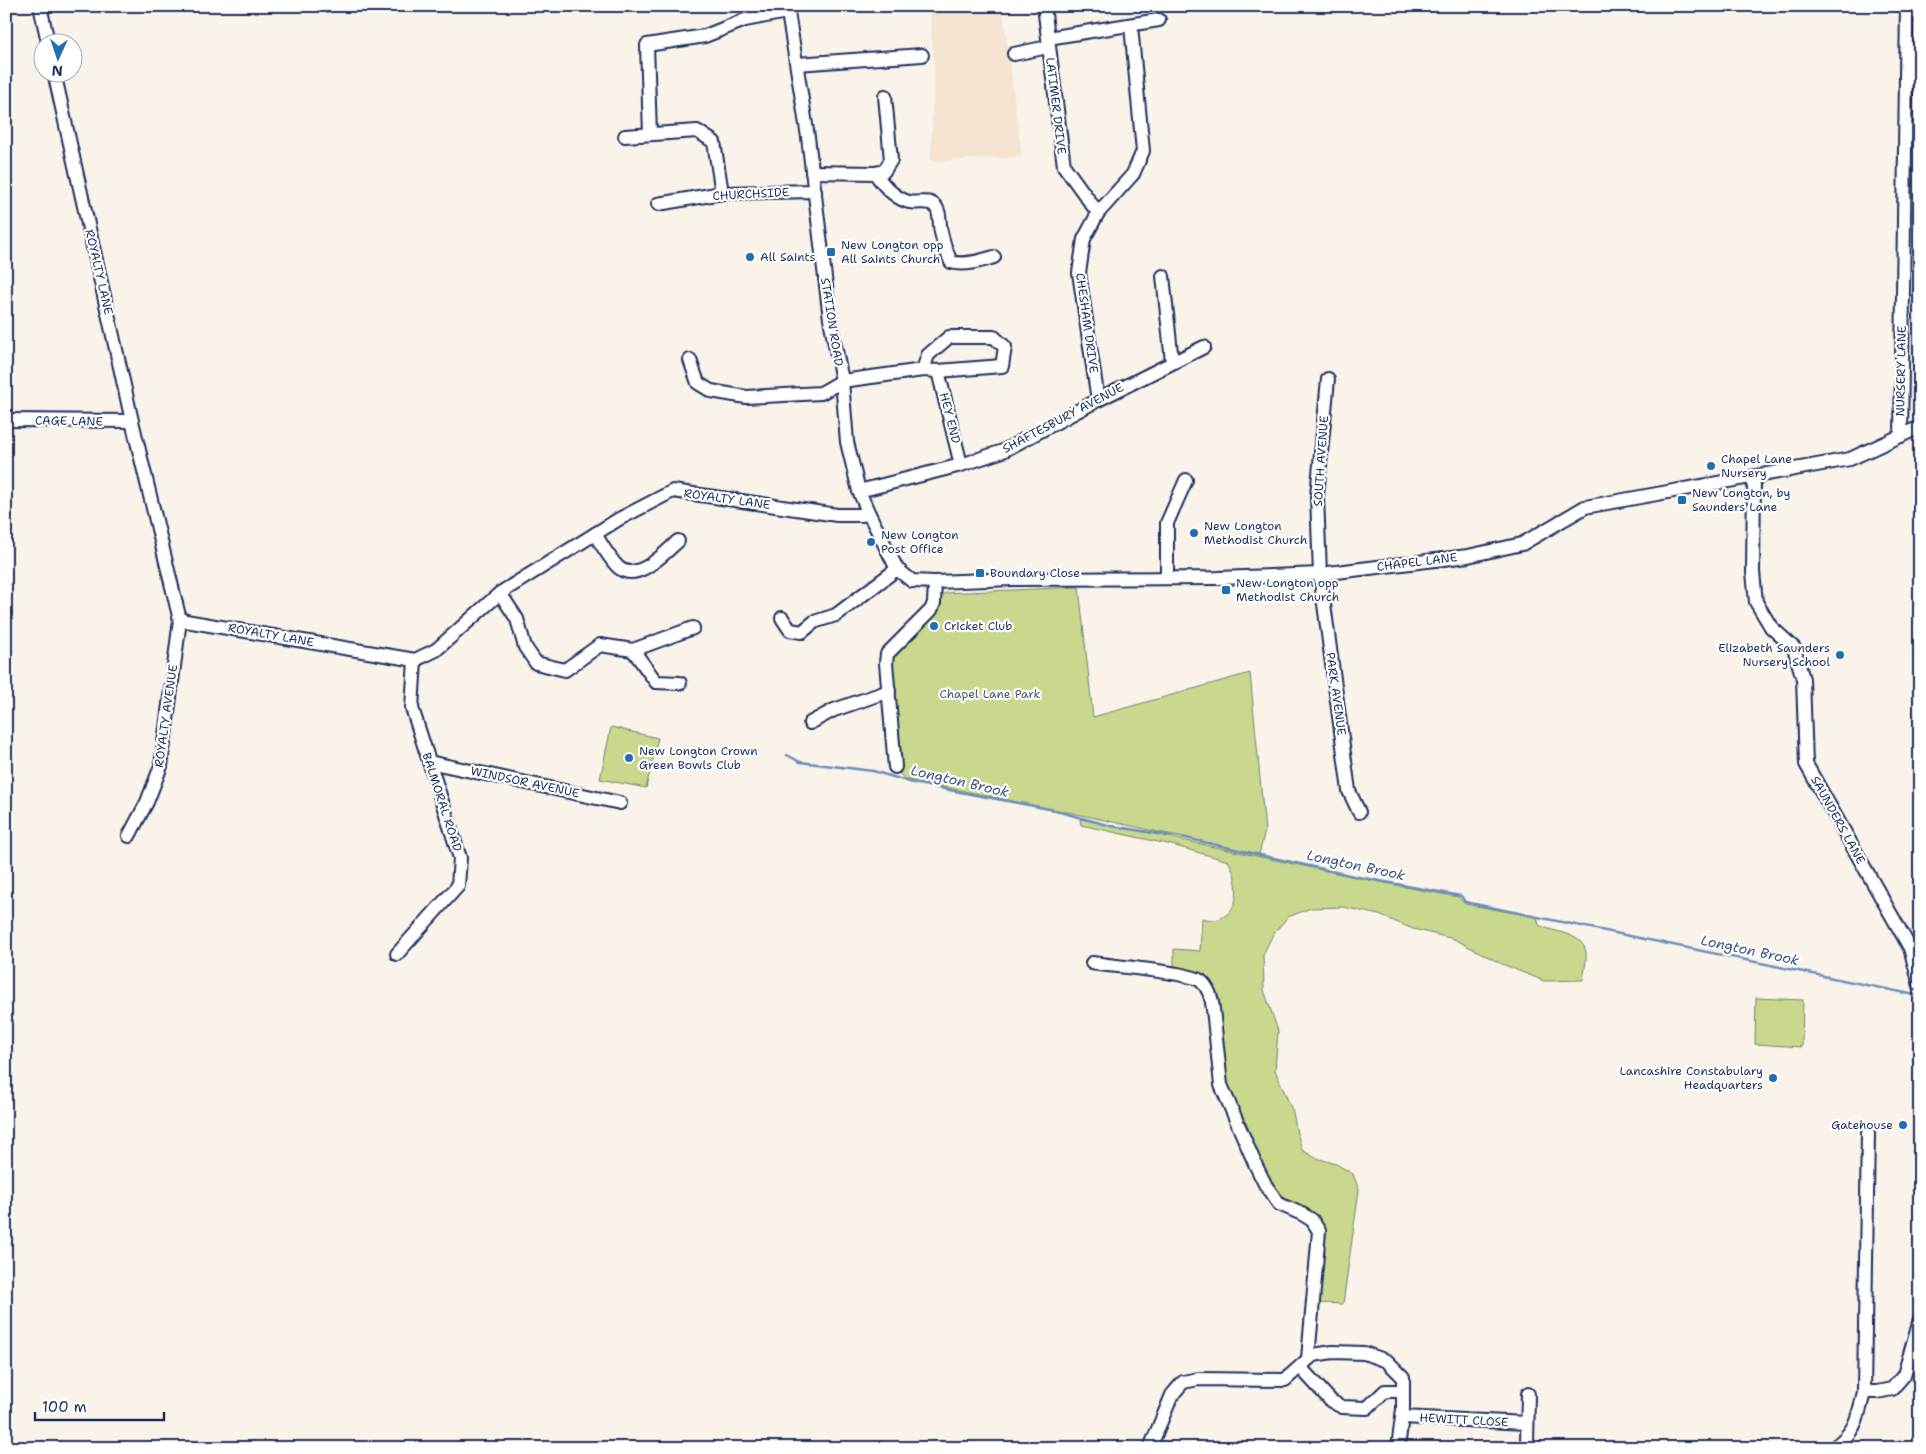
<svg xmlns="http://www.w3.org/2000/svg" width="1926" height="1454" viewBox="0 0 1926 1454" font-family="'Shantell Sans',sans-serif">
  <rect width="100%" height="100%" fill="#faf3ea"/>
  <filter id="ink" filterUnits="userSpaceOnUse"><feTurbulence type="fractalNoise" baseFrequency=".02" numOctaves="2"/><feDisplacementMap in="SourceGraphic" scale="10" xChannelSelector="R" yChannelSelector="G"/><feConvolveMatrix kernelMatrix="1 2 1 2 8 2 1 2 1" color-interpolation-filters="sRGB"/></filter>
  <g filter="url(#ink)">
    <!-- built -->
    <polygon fill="#f4e4d1" points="929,6 1002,6 1022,157 931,161 934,61"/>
    <!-- green -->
    <g fill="#c9d88c" stroke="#728475">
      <polygon points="1079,587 1093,717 1250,673 1265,831 1259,854 1072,813 904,779 895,767 890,649 945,593"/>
      <polygon points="611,727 658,738 646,788 600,779"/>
      <path d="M 1080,819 C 1207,844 1332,874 1458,897 L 1465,904 L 1537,917 L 1539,925 C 1553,933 1582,932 1586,952 C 1587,961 1584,972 1583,980 L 1544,981 L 1502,964 L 1454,939 L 1413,929 L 1379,915 L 1343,907 L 1311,908 L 1288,917 L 1273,934 L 1263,955 L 1264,990 L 1278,1031 L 1275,1070 L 1293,1112 L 1297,1133 L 1302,1150 L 1314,1157 L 1336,1164 L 1353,1174 L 1359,1190 L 1343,1304 L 1317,1303 L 1322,1233 L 1278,1199 L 1224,1085 L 1213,992 L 1176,970 L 1174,966 L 1174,949 L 1200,951 L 1202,918 C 1207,919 1214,921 1218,919 C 1243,912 1239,877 1228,861 L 1172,845 L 1081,825 Z"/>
      <polygon points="1756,998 1803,1000 1802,1047 1755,1044"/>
    </g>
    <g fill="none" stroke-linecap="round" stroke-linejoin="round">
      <!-- stream -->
      <polyline stroke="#6a8fbc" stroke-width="2.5" points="787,755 800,762 873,771 913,783 1049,809 1111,826 1181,837 1358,877 1461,896 1465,902 1920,996"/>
      <!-- minor casing -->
      <g stroke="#1b2f5e" stroke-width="16">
        <g id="minor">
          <polyline points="40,6 48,42"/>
          <polyline points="787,6 808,137 830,319 842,381 847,442 859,491 869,514 897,569 912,581 935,582 1013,579 1218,578 1320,574 1468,556 1522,544 1585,507 1850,459 1920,427"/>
          <polyline points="1044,6 1064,166 1098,213"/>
          <polyline points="1910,6 1920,16"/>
          <polyline points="1048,38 1159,20"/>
          <polyline points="1014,54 1048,47"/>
          <polyline points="797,64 922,55"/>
          <polyline points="54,72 132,421 180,620 161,766 147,802 129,836"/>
          <polyline points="650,134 647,45 705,36 745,20 787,12"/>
          <polyline points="625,136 697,131 714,142 722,193"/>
          <path d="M 812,172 L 875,173 C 883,185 894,198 909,202 C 918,204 929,199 935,206 C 941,212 939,225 941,232 C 943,242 947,253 951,262 C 964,266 981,261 994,257"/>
          <polyline points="875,173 884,171 891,160 885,96"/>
          <polyline points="658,204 722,193 815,191"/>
          <polyline points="1163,276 1172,362"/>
          <polyline points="690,360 698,383 711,391 746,397 821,393 842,381 923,370 938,371 1002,366 1005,347 994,337 949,337 928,355 923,370"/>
          <polyline points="938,371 961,465"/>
          <polyline points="1328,379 1317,496 1320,574 1349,791 1359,812"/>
          <polyline points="1098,400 1079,273 1084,239 1098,213 1133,174 1143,151 1131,26"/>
          <polyline points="6,420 132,421"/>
          <polyline points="1901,436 1907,6"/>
          <polyline points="1754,478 1753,572 1756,602 1771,627 1794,648 1803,679 1806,764 1910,948 1920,985"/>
          <polyline points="859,491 961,465 1003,451 1098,400 1204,347"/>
          <path d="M 595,534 C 602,545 609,558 618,567 C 636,584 665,553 678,541"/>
          <polyline points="1167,578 1167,523 1186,480"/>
          <polyline points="500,593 517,619 525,647 536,663 565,670 600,645 633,650 693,628"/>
          <polyline points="782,618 790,630 802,632 814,622 836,615 897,569"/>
          <polyline points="180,620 415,660 436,650 500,593 619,519 673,491 837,515 861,515 869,514"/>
          <polyline points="633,650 656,682 680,683"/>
          <polyline points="810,723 834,710 889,691"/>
          <polyline points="429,762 620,803"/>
          <polyline points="895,767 886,663 887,654 931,610 934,603 935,582"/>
          <polyline points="397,954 458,886 460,858 412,708 415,660"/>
          <path d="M 1092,963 C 1111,966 1189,972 1201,981 C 1209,988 1212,999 1213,1009 L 1221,1085 L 1256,1166 L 1266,1186 L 1279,1204 L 1302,1214 L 1312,1220 L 1319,1231 L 1308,1359"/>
          <polyline points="1300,1367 1331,1401 1342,1407 1367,1408 1385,1391 1403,1391"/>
          <polyline points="1864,1392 1877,1392 1892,1389 1904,1375 1920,1319"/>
          <polyline points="1402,1417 1527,1423"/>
          <polyline points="1527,1444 1528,1394"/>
          <polyline points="1150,1448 1172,1395 1183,1382 1199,1379 1285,1380 1313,1355 1333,1352 1364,1353 1387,1361 1403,1377 1403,1409 1398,1448"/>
          <path d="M 1833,1448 C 1856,1432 1858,1417 1864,1392 L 1868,1133"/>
        </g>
      </g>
      <!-- minor -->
      <use href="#minor" stroke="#fff" stroke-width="12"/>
    </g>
  </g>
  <!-- markers -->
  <g fill="#1f6fb2" stroke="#fff" stroke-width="2">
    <rect x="826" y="247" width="10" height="10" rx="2.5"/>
    <circle cx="750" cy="257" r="5"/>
    <circle cx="1711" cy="466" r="5"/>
    <rect x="1677" y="495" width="10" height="10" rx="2.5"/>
    <circle cx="1194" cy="533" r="5"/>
    <circle cx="871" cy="542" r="5"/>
    <rect x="975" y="568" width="10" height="10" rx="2.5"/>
    <rect x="1221" y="585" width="10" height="10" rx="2.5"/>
    <circle cx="934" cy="626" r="5"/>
    <circle cx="1840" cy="655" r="5"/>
    <circle cx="629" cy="758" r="5"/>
    <circle cx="1773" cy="1078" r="5"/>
    <circle cx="1903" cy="1125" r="5"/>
  </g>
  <g text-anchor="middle" stroke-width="4.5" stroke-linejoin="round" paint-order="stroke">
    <!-- street labels -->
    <g font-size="12" fill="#1b2f5e" stroke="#fff">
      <text transform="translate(1056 106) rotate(83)" y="4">LATIMER DRIVE</text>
      <text transform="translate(751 194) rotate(-3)" y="4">CHURCHSIDE</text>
      <text transform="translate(99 272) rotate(77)" y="4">ROYALTY LANE</text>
      <text transform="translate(832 322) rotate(81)" y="4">STATION ROAD</text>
      <text transform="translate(1087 323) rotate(82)" y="4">CHESHAM DRIVE</text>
      <text transform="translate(1901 371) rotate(-89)" y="4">NURSERY LANE</text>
      <text transform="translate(950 418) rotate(76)" y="4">HEY END</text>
      <text transform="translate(1063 418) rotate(-28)" y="4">SHAFTESBURY AVENUE</text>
      <text transform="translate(69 421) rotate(1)" y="4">CAGE LANE</text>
      <text transform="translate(1321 461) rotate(-86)" y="4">SOUTH AVENUE</text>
      <text transform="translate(727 499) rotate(8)" y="4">ROYALTY LANE</text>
      <text transform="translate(1417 562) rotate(-7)" y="4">CHAPEL LANE</text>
      <text transform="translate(271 635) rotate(10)" y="4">ROYALTY LANE</text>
      <text transform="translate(1336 694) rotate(82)" y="4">PARK AVENUE</text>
      <text transform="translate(166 716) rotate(-82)" y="4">ROYALTY AVENUE</text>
      <text transform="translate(525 782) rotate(12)" y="4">WINDSOR AVENUE</text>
      <text transform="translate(442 802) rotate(72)" y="4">BALMORAL ROAD</text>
      <text transform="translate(1838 820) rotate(61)" y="4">SAUNDERS LANE</text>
      <text transform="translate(1464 1420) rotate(3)" y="4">HEWITT CLOSE</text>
    </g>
    <!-- poi labels -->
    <g font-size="12" fill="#1b2f5e" stroke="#fff" text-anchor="start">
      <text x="841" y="249">New Longton opp<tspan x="841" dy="14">All Saints Church</tspan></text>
      <text x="760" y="261">All Saints</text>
      <text x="1721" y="463">Chapel Lane<tspan x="1721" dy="14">Nursery</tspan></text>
      <text x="1692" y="497">New Longton, by<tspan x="1692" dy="14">Saunders Lane</tspan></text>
      <text x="1204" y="530">New Longton<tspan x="1204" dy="14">Methodist Church</tspan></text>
      <text x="881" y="539">New Longton<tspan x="881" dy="14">Post Office</tspan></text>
      <text x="990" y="577">Boundary Close</text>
      <text x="1236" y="587">New Longton opp<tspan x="1236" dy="14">Methodist Church</tspan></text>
      <text x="944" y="630">Cricket Club</text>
      <text x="1830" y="652" text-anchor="end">Elizabeth Saunders<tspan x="1830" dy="14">Nursery School</tspan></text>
      <text x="639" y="755">New Longton Crown<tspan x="639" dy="14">Green Bowls Club</tspan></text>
      <text x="1763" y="1075" text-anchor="end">Lancashire Constabulary<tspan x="1763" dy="14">Headquarters</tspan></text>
      <text x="1893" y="1129" text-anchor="end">Gatehouse</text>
    </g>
    <!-- park labels -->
    <g font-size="12" fill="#46596a" stroke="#fff">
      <text x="990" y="698">Chapel Lane Park</text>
    </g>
    <!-- water labels -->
    <g font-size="14" font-style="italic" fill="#3c5785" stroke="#fff">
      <text transform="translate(960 781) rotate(13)" y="5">Longton Brook</text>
      <text transform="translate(1356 865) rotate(12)" y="5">Longton Brook</text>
      <text transform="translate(1750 950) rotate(12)" y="5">Longton Brook</text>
    </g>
  </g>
  <!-- margin -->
  <rect width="1926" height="1454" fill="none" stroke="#fff" stroke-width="25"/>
  <rect x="12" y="12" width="1901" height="1429" fill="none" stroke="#1b2f5e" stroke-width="2" filter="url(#ink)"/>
  <!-- north arrow -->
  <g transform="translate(58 58) rotate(183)"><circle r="24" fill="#ffffff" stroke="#a4acbf"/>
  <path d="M0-4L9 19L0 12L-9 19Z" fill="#1f6fb2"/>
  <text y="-8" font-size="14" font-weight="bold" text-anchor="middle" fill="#1b2f5e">N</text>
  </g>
  <!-- scale -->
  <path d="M35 1412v8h129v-8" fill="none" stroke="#1b2f5e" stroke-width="2.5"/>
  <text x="42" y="1412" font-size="15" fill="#1b2f5e" stroke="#ffffff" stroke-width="4" paint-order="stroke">100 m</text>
</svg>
